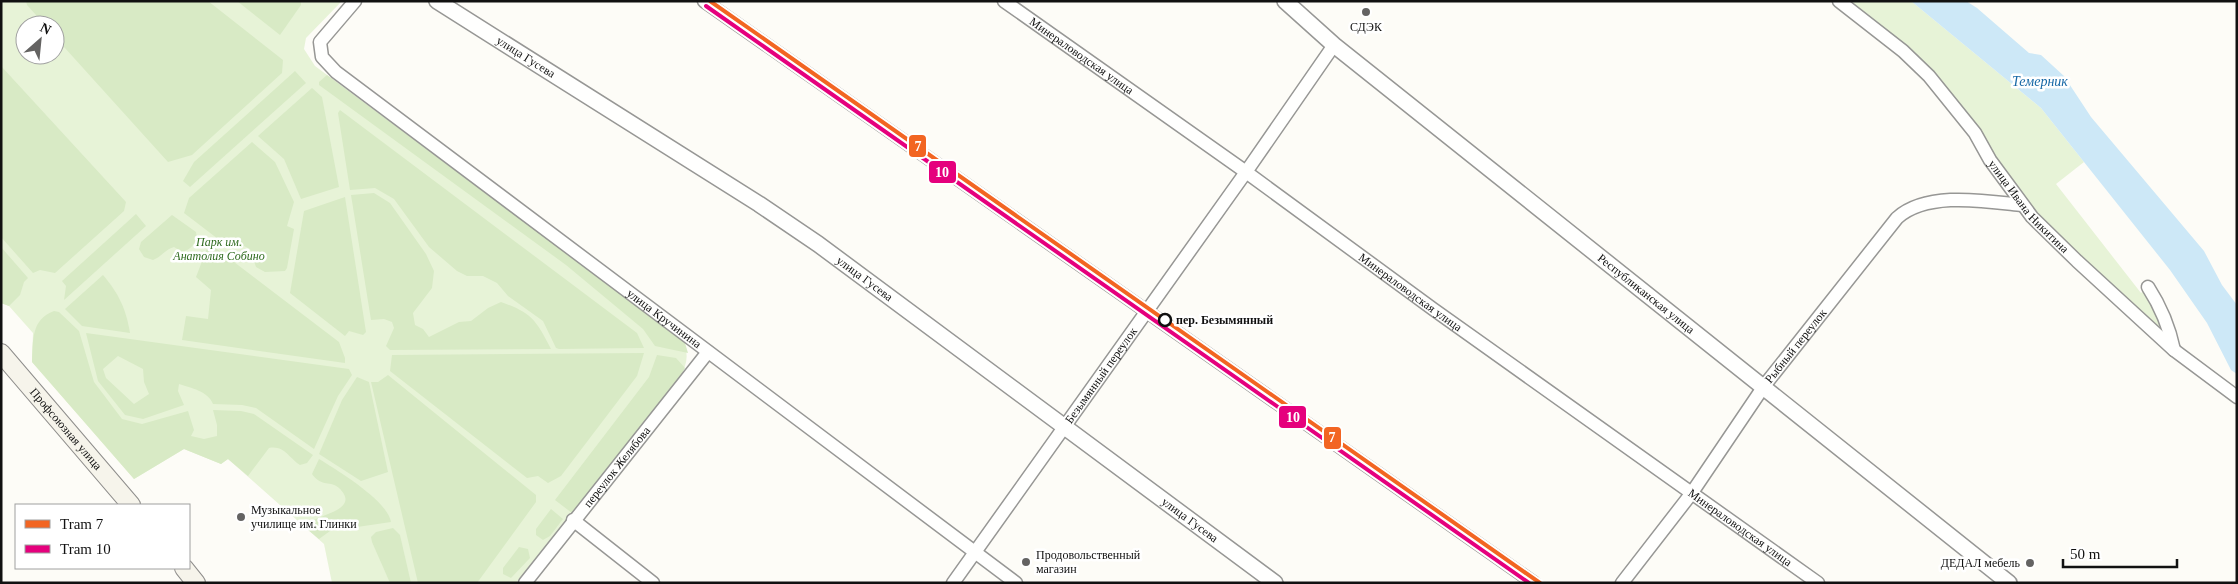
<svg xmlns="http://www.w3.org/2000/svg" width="2238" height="584" viewBox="0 0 2238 584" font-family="'Times New Roman',serif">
  <rect width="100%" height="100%" fill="#fdfcf7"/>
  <!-- green -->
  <g fill="#e7f3d7" fill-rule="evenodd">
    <path d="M 1,1 L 342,1 L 306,38 L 304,49 L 315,66 L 676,335 C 690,348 689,361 680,377 L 516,583 L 332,583 L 324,544 L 228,459 L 221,464 L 184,449 L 134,479 L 32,362 L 33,333 L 9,306 L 1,303 ZM 25,25 L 55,25 L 55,55 L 25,55 Z"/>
    <polygon points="1839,1 1911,1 2041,108 2084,162 2056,184 2141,293 2148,287 2174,350 2032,217 1929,76"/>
  </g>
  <!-- forest -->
  <g fill="#d8eac5" fill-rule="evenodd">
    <polygon points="26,1 208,1 283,60 282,73 192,155 168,162 55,37 55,25 45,25 27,5"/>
    <polygon points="237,1 301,1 301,5 280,35"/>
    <polygon points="1,66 126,202 124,211 55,273 40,270 33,273 1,237"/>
    <polygon points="295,71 306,83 190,187 183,181 194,162"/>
    <polygon points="327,75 676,335 685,343 688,353 655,346 643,329 566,265 319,85 319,82"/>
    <polygon points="312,88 322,97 339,187 301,199 284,159 258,136"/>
    <polygon points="340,110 637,333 644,348 559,349 556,348 543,321 508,296 497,283 483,276 467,276 457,271 429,247 394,199 375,188 350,190 338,113"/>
    <polygon points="252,142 275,162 294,202 287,226 294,229 287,268 285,271 265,272 256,267 250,249 238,243 222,242 184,213 189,198"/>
    <path d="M 374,193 L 390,203 L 426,254 L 434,271 L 432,288 L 413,313 L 415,325 L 423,329 L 429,337 L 459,322 L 471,321 L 488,308 L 501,302 C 532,313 536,320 551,349 L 390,350 L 386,346 L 394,328 L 392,322 L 384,319 L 371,320 L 351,195 Z"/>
    <polygon points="345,197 366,332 363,335 349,331 345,336 290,293 304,211"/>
    <polygon points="136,214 146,226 64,300 66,286 62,281"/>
    <path d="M 172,215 L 196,232 L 197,238 C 194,245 190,250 182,252 L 174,247 C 166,249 161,257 153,260 L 144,257 L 139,249 L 141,242 Z"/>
    <polygon points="209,243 339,342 345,358 345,363 182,340 186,316 208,319 211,290 196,277"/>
    <polygon points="1,247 28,278 24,282 20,295 9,306 1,303"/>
    <path d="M 103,275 C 119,294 126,309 130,333 L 82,326 L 65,309 Z"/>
    <path d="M 54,311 L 59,312 L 79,331 L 94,382 L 122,419 L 142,424 L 188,411 L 194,430 L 191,436 L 204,439 L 217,436 L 217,425 L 213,410 L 241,411 L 254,414 L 313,455 L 307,463 L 300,465 C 289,458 284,445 269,448 L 248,476 L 228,459 L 221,464 L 184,449 L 134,479 L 32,362 C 33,341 31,319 54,311 Z"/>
    <path d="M 86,333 L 349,369 L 352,375 L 338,396 L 314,449 L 256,408 L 242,405 L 213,404 C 208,391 191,388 179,384 L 178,391 L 184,405 L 143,419 L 125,415 L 98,381 ZM 118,356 L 143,369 L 144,382 L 149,394 L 134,404 L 106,378 L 103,369 Z"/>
    <polygon points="644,353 637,376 561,476 548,483 538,476 527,478 390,371 392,355"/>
    <polygon points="657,355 676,358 685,368 680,377 572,513 555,500 649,377"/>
    <polygon points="388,375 536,495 536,502 477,583 418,583 371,382 378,382"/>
    <polygon points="357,377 369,382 388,472 361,481 319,454 342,400"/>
    <path d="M 319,459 C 337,470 388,501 391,522 L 330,531 L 319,539 L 307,529 C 309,525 311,522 314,520 C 324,514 360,508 339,488 C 331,480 322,488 312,474 Z"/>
    <polygon points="551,509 563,519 550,536 543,540 536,535 536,529"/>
    <polygon points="393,528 400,535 411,583 390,583 372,542 371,537 376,532"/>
    <polygon points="519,547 528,549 530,558 511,578 503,574 503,568"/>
  </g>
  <!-- water -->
  <polygon fill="#cde8f7" points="1911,1 1966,1 1977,8 2029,53 2041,55 2064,76 2091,117 2204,251 2222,285 2237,305 2237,374 2231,370 2207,323 2170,270 2041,108"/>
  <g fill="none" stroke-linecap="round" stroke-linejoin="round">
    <!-- minor casing -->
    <g stroke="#979795" stroke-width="15">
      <g id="minor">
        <path id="s1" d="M 355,1 L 320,42 L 322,57 L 336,72 L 1016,583"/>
        <polyline points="704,1 1534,583"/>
        <path id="s2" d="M 1004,1 L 1246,172 L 1433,309 L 1818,583"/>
        <path id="s3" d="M 1839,1 L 1903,51 L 1929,76 L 1975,133 L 1990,160 L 2032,217 L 2077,261 L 2174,350 L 2237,397"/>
        <path d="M 2148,287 C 2161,307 2169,326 2174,350"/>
        <polyline points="573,520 653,583"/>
        <path id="s4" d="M 525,583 L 708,352"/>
        <path id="s5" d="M 953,583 L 1246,172 L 1334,45"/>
        <path id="s6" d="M 1622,583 L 1691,494 L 1764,386 L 1897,218 C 1927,191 1985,201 2022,205"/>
      </g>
    </g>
    <!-- tertiary casing -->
    <g stroke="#979795" stroke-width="18">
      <g id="tertiary">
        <path id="s7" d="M 437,1 L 759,204 L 818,244 L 1275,583"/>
        <path id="s8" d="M 1285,1 L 1334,45 L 2009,583"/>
      </g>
    </g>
    <!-- secondary casing -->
    <g stroke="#8e8d8b" stroke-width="20">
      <g id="secondary">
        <path id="s9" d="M 1,353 L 131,505"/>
        <polyline points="184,568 196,583"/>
      </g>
    </g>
    <!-- minor -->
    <use href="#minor" stroke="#fffffe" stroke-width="12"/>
    <!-- tertiary -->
    <use href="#tertiary" stroke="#fffffe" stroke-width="15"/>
    <!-- secondary -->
    <use href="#secondary" stroke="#f6f4eb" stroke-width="18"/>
    <!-- tram-1 casing -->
    <g stroke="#fff" stroke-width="8">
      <polyline id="tram-1" points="710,1 1540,583"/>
    </g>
    <!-- tram-2 casing -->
    <g stroke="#fff" stroke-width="8">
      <polyline id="tram-2" points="706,6 1529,583"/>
    </g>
    <!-- tram-1 -->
    <use href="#tram-1" stroke="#f26522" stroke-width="4"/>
    <!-- tram-2 -->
    <use href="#tram-2" stroke="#e5007d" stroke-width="4"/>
  </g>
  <!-- markers -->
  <g fill="#646362" stroke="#fff" stroke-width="2">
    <circle cx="1366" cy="12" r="5"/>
    <circle cx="241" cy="517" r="5"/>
    <circle cx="1026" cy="562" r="5"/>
    <circle cx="2030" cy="563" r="5"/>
  </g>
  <circle fill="#fff" stroke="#111" stroke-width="2.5" cx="1165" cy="320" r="6"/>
  <g text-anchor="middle" stroke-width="5" stroke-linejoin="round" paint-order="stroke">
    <!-- poi labels -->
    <g font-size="12" fill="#111" stroke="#fff" text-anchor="start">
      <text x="1366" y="31" text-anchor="middle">СДЭК</text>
      <text x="251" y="514">Музыкальное<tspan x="251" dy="14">училище им. Глинки</tspan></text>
      <text x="1036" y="559">Продовольственный<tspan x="1036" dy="14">магазин</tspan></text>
      <text x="2020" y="567" text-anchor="end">ДЕДАЛ мебель</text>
    </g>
    <!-- street labels -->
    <g font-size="12" fill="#111" stroke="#fff">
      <text dy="4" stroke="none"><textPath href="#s2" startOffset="95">Минераловодская улица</textPath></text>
      <text dy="4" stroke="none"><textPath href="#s7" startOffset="105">улица Гусева</textPath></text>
      <text dy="4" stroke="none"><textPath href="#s3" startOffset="282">улица Ивана Никитина</textPath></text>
      <text dy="4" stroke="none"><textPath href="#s7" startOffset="510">улица Гусева</textPath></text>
      <text dy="4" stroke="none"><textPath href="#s2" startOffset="500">Минераловодская улица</textPath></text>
      <text dy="4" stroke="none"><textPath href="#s8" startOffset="465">Республиканская улица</textPath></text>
      <text dy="4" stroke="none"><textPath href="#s1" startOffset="500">улица Кручинина</textPath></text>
      <text dy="4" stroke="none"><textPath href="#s6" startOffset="294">Рыбный переулок</textPath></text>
      <text dy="4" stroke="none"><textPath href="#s5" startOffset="255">Безымянный переулок</textPath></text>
      <text dy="4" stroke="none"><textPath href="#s9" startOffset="100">Профсоюзная улица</textPath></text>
      <text dy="4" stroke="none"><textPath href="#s4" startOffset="148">переулок Желябова</textPath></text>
      <text dy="4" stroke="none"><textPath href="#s7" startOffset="915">улица Гусева</textPath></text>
      <text dy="4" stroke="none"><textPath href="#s2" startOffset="905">Минераловодская улица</textPath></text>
    </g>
    <!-- park labels -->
    <g font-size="12" font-style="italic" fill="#2f6b1f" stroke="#fff">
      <text x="219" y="246">Парк им.<tspan x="219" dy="14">Анатолия Собино</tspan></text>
    </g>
    <!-- stop labels -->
    <g font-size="12" font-weight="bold" fill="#111" stroke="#fff" text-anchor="start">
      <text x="1176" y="324">пер. Безымянный</text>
    </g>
    <!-- water labels -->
    <g font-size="14" font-style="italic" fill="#1768a6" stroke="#fff">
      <text x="2040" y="86">Темерник</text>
    </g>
  </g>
  <g stroke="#fff" stroke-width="2">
    <rect x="908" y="134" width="19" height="24" rx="5" fill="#f26522"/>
    <rect x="928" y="160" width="29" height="24" rx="5" fill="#e5007d"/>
    <rect x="1278" y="405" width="29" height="24" rx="5" fill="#e5007d"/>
    <rect x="1323" y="426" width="19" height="24" rx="5" fill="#f26522"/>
  </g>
  <g font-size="14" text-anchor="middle" font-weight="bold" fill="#fff">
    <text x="918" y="151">7</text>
    <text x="942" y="177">10</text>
    <text x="1293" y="422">10</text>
    <text x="1332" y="442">7</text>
  </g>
  <!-- border -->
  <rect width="2238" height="584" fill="none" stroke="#111111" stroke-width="5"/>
  <!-- legend -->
  <rect x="15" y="504" width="175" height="65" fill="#ffffff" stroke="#a0a0a0"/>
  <rect x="25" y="520" width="25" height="8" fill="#f26522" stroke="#a0a0a0"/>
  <text x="60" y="529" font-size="15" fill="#111111">Tram 7</text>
  <rect x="25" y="545" width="25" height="8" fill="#e5007d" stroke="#a0a0a0"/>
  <text x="60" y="554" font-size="15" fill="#111111">Tram 10</text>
  <!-- north arrow -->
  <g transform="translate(40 40) rotate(27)"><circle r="24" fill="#ffffff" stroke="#a0a0a0"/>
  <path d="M0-4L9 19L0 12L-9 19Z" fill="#646362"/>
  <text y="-8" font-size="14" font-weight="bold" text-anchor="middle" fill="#111111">N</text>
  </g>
  <!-- scale -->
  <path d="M2063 559v8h114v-8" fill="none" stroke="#111111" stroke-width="2.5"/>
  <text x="2070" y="559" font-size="15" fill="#111111" stroke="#ffffff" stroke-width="4" paint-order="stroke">50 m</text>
</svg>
